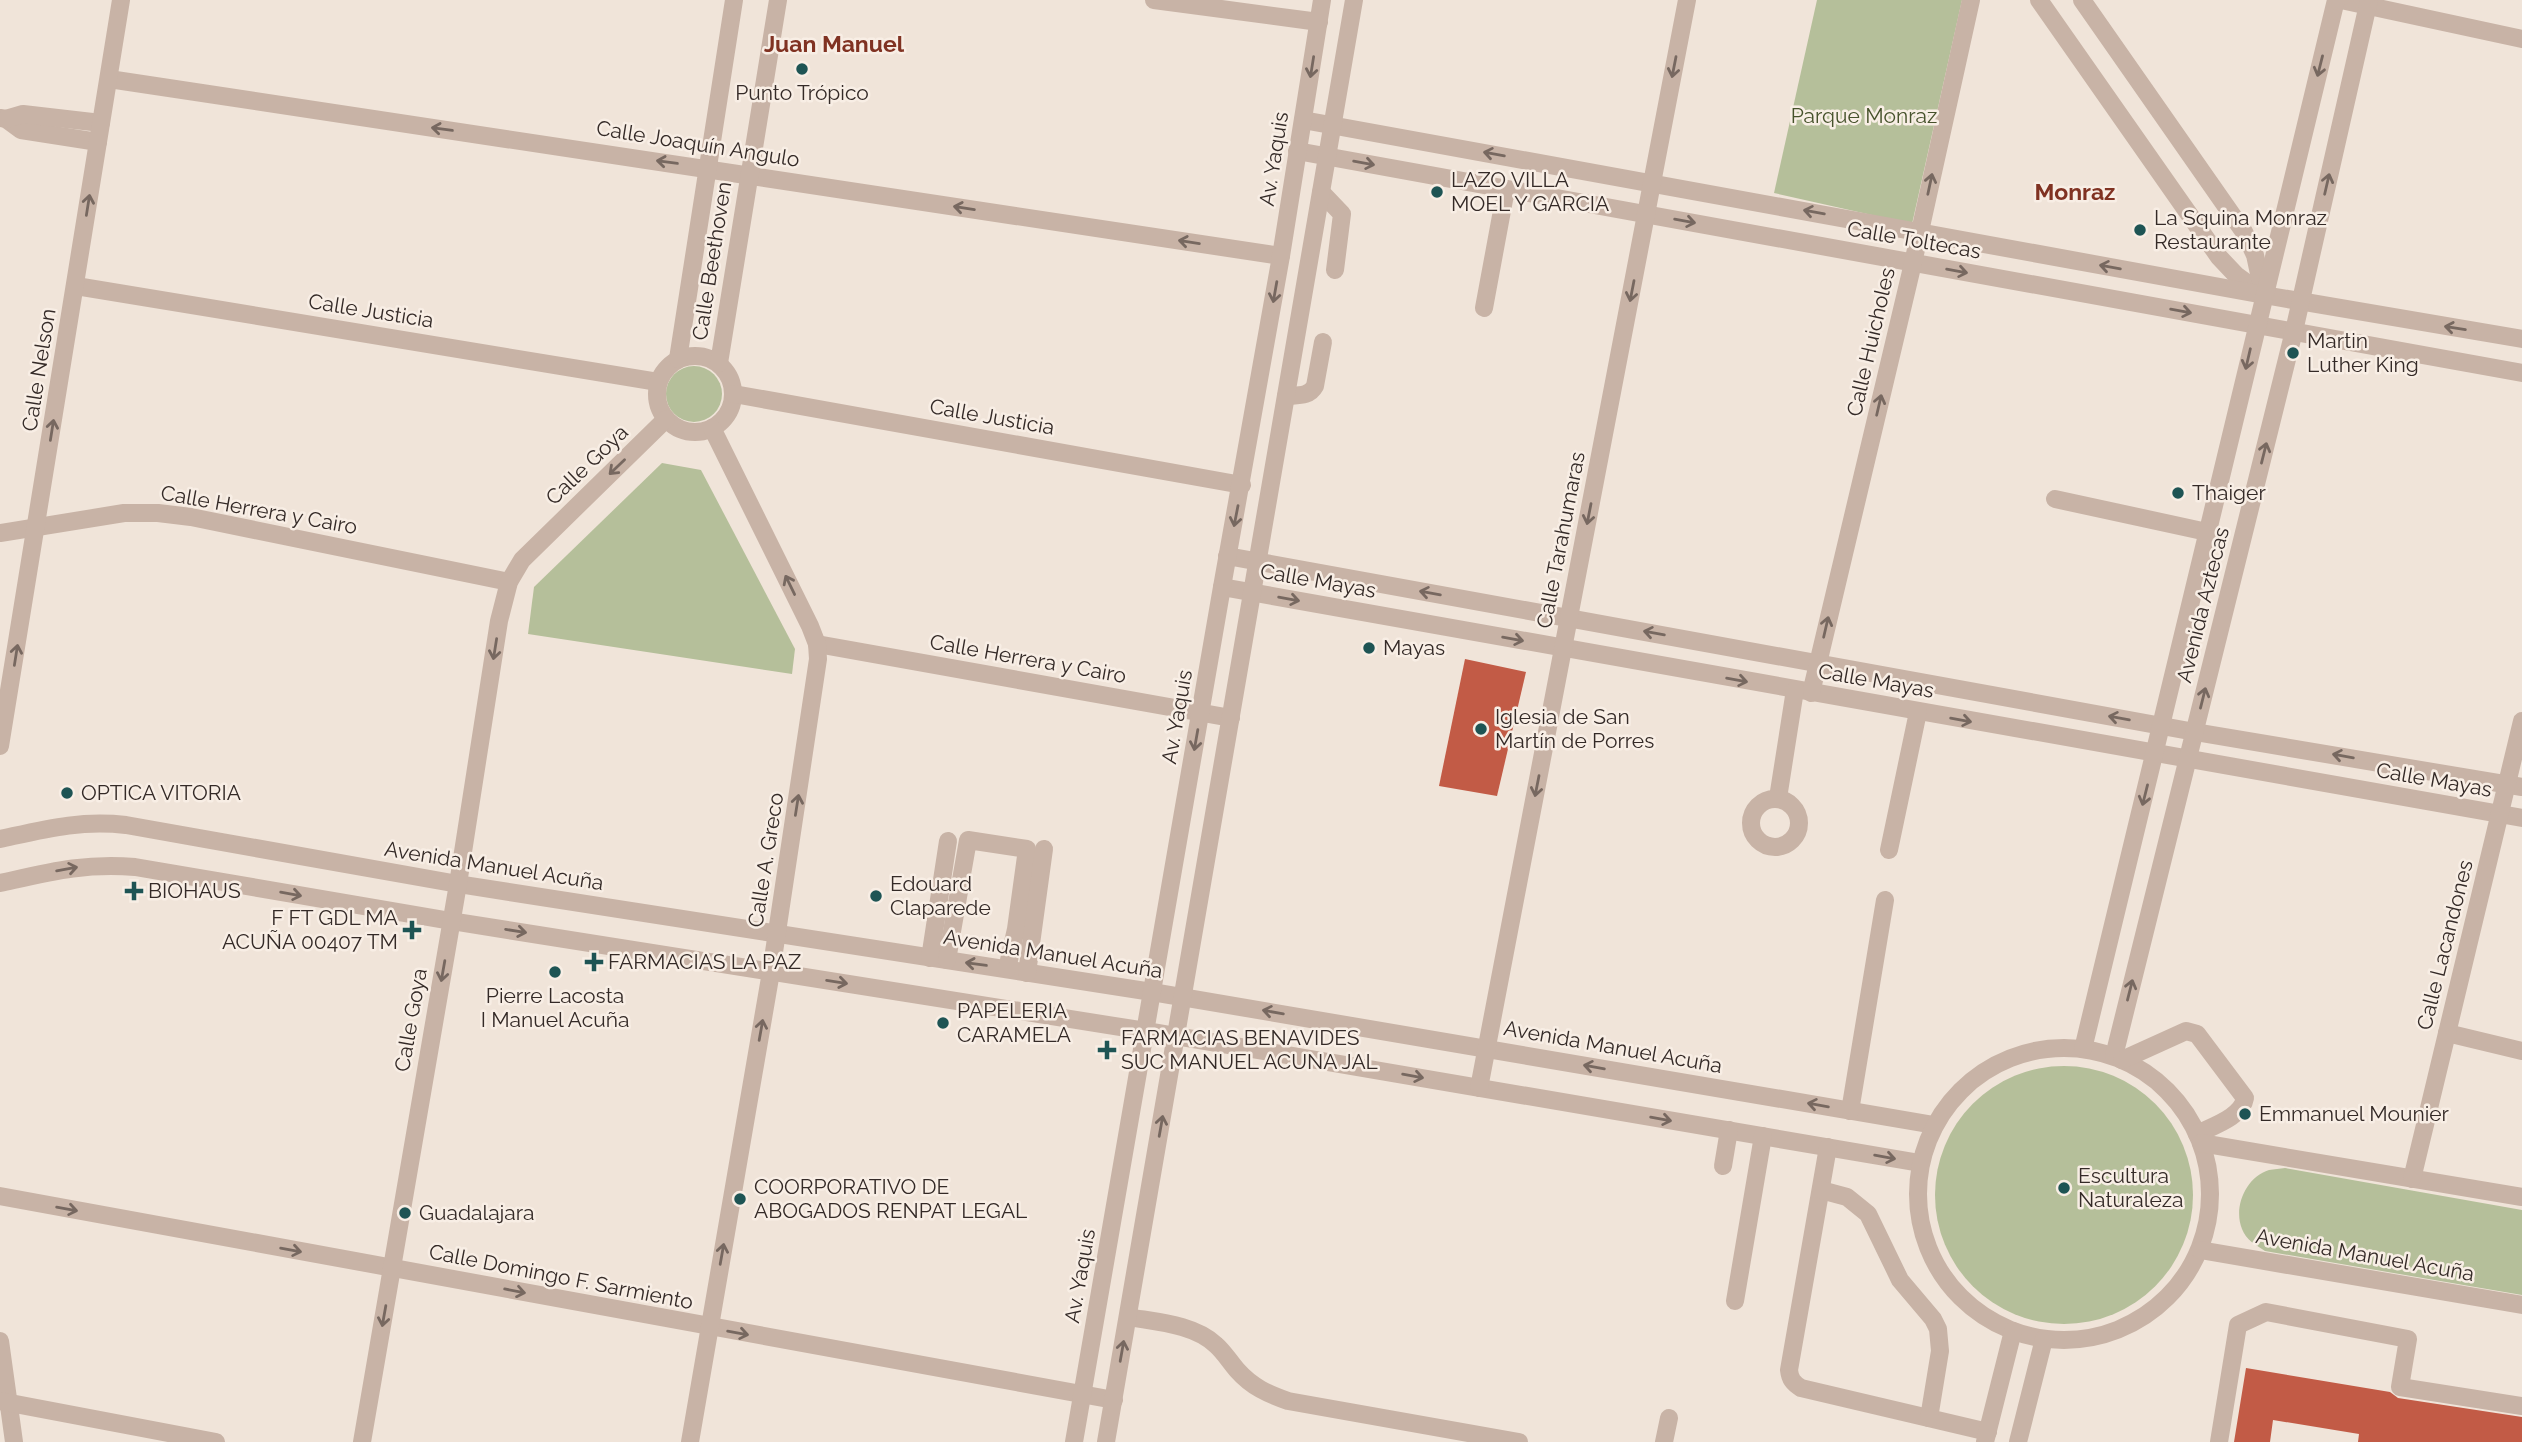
<svg xmlns="http://www.w3.org/2000/svg" width="2522" height="1442" viewBox="0 0 2522 1442" font-family="Raleway,sans-serif">
  <rect width="100%" height="100%" fill="#f0e4d9"/>
  <!-- green -->
  <g fill="#b5bf9a">
    <polygon points="1817,0 1962,0 1912,224 1774,193"/>
    <circle cx="694" cy="394" r="28"/>
    <polygon points="662,463 701,470 795,649 792,674 528,634 534,587"/>
    <circle cx="2064" cy="1195" r="129"/>
    <path d="M 2285,1168 L 2522,1210 L 2522,1295 L 2265,1251 C 2256,1245 2246,1240 2242,1229 C 2233,1207 2246,1177 2269,1170 C 2274,1169 2280,1169 2285,1168 Z"/>
  </g>
  <!-- building -->
  <g fill="#c25b46">
    <polygon points="1465,659 1526,672 1497,796 1439,786"/>
    <polygon points="2246,1368 2390,1392 2398,1398 2522,1417 2522,1442 2358,1442 2359,1434 2273,1420 2270,1442 2234,1442"/>
  </g>
  <g fill="none" stroke-linecap="round" stroke-linejoin="round">
    <!-- minor -->
    <g stroke="#c8b3a6" stroke-width="18">
      <polyline points="1154,0 1319,22"/>
      <polyline points="2039,0 2219,257 2236,275 2258,291"/>
      <polyline points="2082,0 2244,232 2255,255 2262,288"/>
      <polyline points="2341,0 2522,39"/>
      <polyline points="109,79 1281,256"/>
      <polyline points="0,118 6,119 21,130 98,142"/>
      <polyline points="6,119 23,114 101,123"/>
      <polyline points="1303,120 2264,295 2522,339"/>
      <polyline points="1297,151 2522,373"/>
      <polyline points="1321,192 1342,214 1335,270"/>
      <polyline points="76,286 658,382"/>
      <polyline points="1484,308 1506,189"/>
      <circle cx="695" cy="394" r="38"/>
      <polyline points="678,359 734,0"/>
      <polyline points="719,363 778,0"/>
      <polyline points="734,394 1242,485"/>
      <path d="M 1286,396 C 1298,395 1309,397 1315,386 L 1323,342"/>
      <polyline points="2055,499 2207,532"/>
      <polyline points="0,533 124,513 158,513 191,517 509,582"/>
      <polyline points="1227,556 2195,732 2522,787"/>
      <polyline points="1222,587 2522,818"/>
      <polyline points="817,644 1231,718"/>
      <polyline points="1811,693 1913,263 1971,0"/>
      <polyline points="0,746 121,0"/>
      <polyline points="1778,798 1795,690"/>
      <circle cx="1775" cy="823" r="24"/>
      <path d="M 0,839 C 46,829 79,820 126,825 L 458,884 L 1152,992 L 1934,1125"/>
      <polyline points="1889,850 1918,712"/>
      <path d="M 0,883 C 50,872 83,863 135,867 L 451,921 L 1146,1031 L 1920,1163"/>
      <polyline points="930,958 948,841"/>
      <polyline points="947,960 968,840 1027,849 1016,929 1007,969"/>
      <polyline points="1027,973 1044,849"/>
      <polyline points="2447,1033 2522,1051"/>
      <circle cx="2064" cy="1194" r="146"/>
      <polyline points="2083,1049 2336,0"/>
      <polyline points="2114,1056 2294,331 2369,0"/>
      <path d="M 2122,1060 L 2186,1031 L 2197,1034 L 2245,1098 C 2242,1117 2213,1126 2197,1134"/>
      <polyline points="1479,1088 1687,0"/>
      <polyline points="1850,1111 1885,900"/>
      <polyline points="2201,1143 2522,1197"/>
      <path d="M 1828,1147 L 1789,1370 C 1790,1379 1793,1383 1801,1388 L 1988,1432"/>
      <polyline points="1723,1166 1729,1130"/>
      <polyline points="2412,1179 2522,721"/>
      <polyline points="1821,1190 1847,1197 1868,1214 1900,1280 1933,1319 1938,1329 1940,1351 1929,1418"/>
      <polyline points="0,1196 1114,1400"/>
      <polyline points="2200,1250 2522,1305"/>
      <polyline points="1735,1301 1763,1136"/>
      <path d="M 1128,1317 C 1156,1322 1194,1324 1216,1345 C 1224,1352 1230,1362 1237,1370 C 1252,1387 1268,1394 1288,1401 L 1519,1442"/>
      <polyline points="0,1341 14,1442"/>
      <polyline points="0,1401 216,1442"/>
      <polyline points="362,1442 458,884 499,621 509,582 522,560 666,419"/>
      <polyline points="690,1442 771,972 818,659 817,644 810,626 712,428"/>
      <polyline points="1074,1442 1222,587 1281,256 1322,0"/>
      <polyline points="1106,1442 1354,0"/>
      <polyline points="1664,1442 1669,1418"/>
      <polyline points="1985,1442 2013,1331"/>
      <polyline points="2018,1442 2044,1339"/>
      <polyline points="2219,1442 2238,1325 2266,1312 2408,1339 2400,1387 2522,1406"/>
    </g>
  </g>
  <!-- one-way arrows -->
  <defs><path id="oneway-shaft" d="M-6 0H5M1.5-3L5.5 0L1.5 3" fill="none" stroke-width="1.6" stroke-linecap="round" stroke-linejoin="round" transform="scale(1.75)"/></defs>
  <g stroke="#776860">
    <use href="#oneway-shaft" transform="translate(2320 66) rotate(104)"/>
    <use href="#oneway-shaft" transform="translate(1312 67) rotate(99)"/>
    <use href="#oneway-shaft" transform="translate(1674 67) rotate(101)"/>
    <use href="#oneway-shaft" transform="translate(442 129) rotate(-172)"/>
    <use href="#oneway-shaft" transform="translate(1494 154) rotate(-170)"/>
    <use href="#oneway-shaft" transform="translate(667 162) rotate(-172)"/>
    <use href="#oneway-shaft" transform="translate(1364 163) rotate(10)"/>
    <use href="#oneway-shaft" transform="translate(1930 184) rotate(-78)"/>
    <use href="#oneway-shaft" transform="translate(2327 184) rotate(-77)"/>
    <use href="#oneway-shaft" transform="translate(88 205) rotate(-81)"/>
    <use href="#oneway-shaft" transform="translate(964 208) rotate(-171)"/>
    <use href="#oneway-shaft" transform="translate(1814 212) rotate(-170)"/>
    <use href="#oneway-shaft" transform="translate(1685 221) rotate(10)"/>
    <use href="#oneway-shaft" transform="translate(1189 242) rotate(-171)"/>
    <use href="#oneway-shaft" transform="translate(2110 267) rotate(-170)"/>
    <use href="#oneway-shaft" transform="translate(1957 271) rotate(10)"/>
    <use href="#oneway-shaft" transform="translate(1632 291) rotate(101)"/>
    <use href="#oneway-shaft" transform="translate(1275 292) rotate(100)"/>
    <use href="#oneway-shaft" transform="translate(2181 311) rotate(10)"/>
    <use href="#oneway-shaft" transform="translate(2455 328) rotate(-171)"/>
    <use href="#oneway-shaft" transform="translate(2248 359) rotate(103)"/>
    <use href="#oneway-shaft" transform="translate(1879 405) rotate(-77)"/>
    <use href="#oneway-shaft" transform="translate(52 430) rotate(-81)"/>
    <use href="#oneway-shaft" transform="translate(2264 453) rotate(-76)"/>
    <use href="#oneway-shaft" transform="translate(617 467) rotate(136)"/>
    <use href="#oneway-shaft" transform="translate(1589 514) rotate(101)"/>
    <use href="#oneway-shaft" transform="translate(1236 516) rotate(101)"/>
    <use href="#oneway-shaft" transform="translate(790 585) rotate(-116)"/>
    <use href="#oneway-shaft" transform="translate(1430 593) rotate(-170)"/>
    <use href="#oneway-shaft" transform="translate(1289 599) rotate(10)"/>
    <use href="#oneway-shaft" transform="translate(1826 627) rotate(-77)"/>
    <use href="#oneway-shaft" transform="translate(1654 633) rotate(-170)"/>
    <use href="#oneway-shaft" transform="translate(1513 639) rotate(10)"/>
    <use href="#oneway-shaft" transform="translate(495 649) rotate(99)"/>
    <use href="#oneway-shaft" transform="translate(16 655) rotate(-81)"/>
    <use href="#oneway-shaft" transform="translate(1737 680) rotate(10)"/>
    <use href="#oneway-shaft" transform="translate(2203 698) rotate(-76)"/>
    <use href="#oneway-shaft" transform="translate(2119 718) rotate(-170)"/>
    <use href="#oneway-shaft" transform="translate(1961 720) rotate(10)"/>
    <use href="#oneway-shaft" transform="translate(1196 740) rotate(100)"/>
    <use href="#oneway-shaft" transform="translate(2343 756) rotate(-170)"/>
    <use href="#oneway-shaft" transform="translate(1537 786) rotate(101)"/>
    <use href="#oneway-shaft" transform="translate(2145 795) rotate(104)"/>
    <use href="#oneway-shaft" transform="translate(797 805) rotate(-81)"/>
    <use href="#oneway-shaft" transform="translate(67 869) rotate(-10)"/>
    <use href="#oneway-shaft" transform="translate(291 894) rotate(10)"/>
    <use href="#oneway-shaft" transform="translate(516 931) rotate(9)"/>
    <use href="#oneway-shaft" transform="translate(976 964) rotate(-172)"/>
    <use href="#oneway-shaft" transform="translate(443 971) rotate(100)"/>
    <use href="#oneway-shaft" transform="translate(837 982) rotate(9)"/>
    <use href="#oneway-shaft" transform="translate(2130 990) rotate(-76)"/>
    <use href="#oneway-shaft" transform="translate(1273 1012) rotate(-170)"/>
    <use href="#oneway-shaft" transform="translate(761 1030) rotate(-80)"/>
    <use href="#oneway-shaft" transform="translate(1594 1067) rotate(-170)"/>
    <use href="#oneway-shaft" transform="translate(1413 1076) rotate(10)"/>
    <use href="#oneway-shaft" transform="translate(1818 1105) rotate(-170)"/>
    <use href="#oneway-shaft" transform="translate(1661 1119) rotate(10)"/>
    <use href="#oneway-shaft" transform="translate(1161 1126) rotate(-80)"/>
    <use href="#oneway-shaft" transform="translate(1885 1157) rotate(10)"/>
    <use href="#oneway-shaft" transform="translate(67 1209) rotate(10)"/>
    <use href="#oneway-shaft" transform="translate(291 1250) rotate(10)"/>
    <use href="#oneway-shaft" transform="translate(722 1254) rotate(-80)"/>
    <use href="#oneway-shaft" transform="translate(515 1291) rotate(11)"/>
    <use href="#oneway-shaft" transform="translate(384 1316) rotate(100)"/>
    <use href="#oneway-shaft" transform="translate(738 1333) rotate(10)"/>
    <use href="#oneway-shaft" transform="translate(1122 1351) rotate(-80)"/>
  </g>
  <!-- markers -->
  <g fill="#1e5454" stroke="#f8eee5" stroke-width="2.5">
    <circle cx="802" cy="69" r="7"/>
    <circle cx="1437" cy="192" r="7"/>
    <circle cx="2140" cy="230" r="7"/>
    <circle cx="2293" cy="353" r="7"/>
    <circle cx="2178" cy="493" r="7"/>
    <circle cx="1369" cy="648" r="7"/>
    <circle cx="1481" cy="729" r="7"/>
    <circle cx="67" cy="793" r="7"/>
    <path d="M130.5 880.5h7v7h7v7h-7v7h-7v-7h-7v-7h7z"/>
    <circle cx="876" cy="896" r="7"/>
    <path d="M408.5 919.5h7v7h7v7h-7v7h-7v-7h-7v-7h7z"/>
    <path d="M590.5 951.5h7v7h7v7h-7v7h-7v-7h-7v-7h7z"/>
    <circle cx="555" cy="972" r="7"/>
    <circle cx="943" cy="1023" r="7"/>
    <path d="M1103.5 1039.5h7v7h7v7h-7v7h-7v-7h-7v-7h7z"/>
    <circle cx="2245" cy="1114" r="7"/>
    <circle cx="2064" cy="1188" r="7"/>
    <circle cx="740" cy="1199" r="7"/>
    <circle cx="405" cy="1213" r="7"/>
  </g>
  <g text-anchor="middle" stroke-width="5" stroke-linejoin="round" paint-order="stroke">
    <!-- poi labels -->
    <g font-size="21" fill="#342a27" stroke="#f8eee5" text-anchor="start">
      <text x="802" y="100" text-anchor="middle">Punto Trópico</text>
      <text x="1451" y="187">LAZO VILLA<tspan x="1451" dy="24">MOEL Y GARCIA</tspan></text>
      <text x="2154" y="225">La Squina Monraz<tspan x="2154" dy="24">Restaurante</tspan></text>
      <text x="2307" y="348">Martin<tspan x="2307" dy="24">Luther King</tspan></text>
      <text x="2192" y="500">Thaiger</text>
      <text x="1383" y="655">Mayas</text>
      <text x="1495" y="724">Iglesia de San<tspan x="1495" dy="24">Martín de Porres</tspan></text>
      <text x="81" y="800">OPTICA VITORIA</text>
      <text x="890" y="891">Edouard<tspan x="890" dy="24">Claparede</tspan></text>
      <text x="148" y="898">BIOHAUS</text>
      <text x="398" y="925" text-anchor="end">F FT GDL MA<tspan x="398" dy="24">ACUÑA 00407 TM</tspan></text>
      <text x="608" y="969">FARMACIAS LA PAZ</text>
      <text x="555" y="1003" text-anchor="middle">Pierre Lacosta<tspan x="555" dy="24">I Manuel Acuña</tspan></text>
      <text x="957" y="1018">PAPELERIA<tspan x="957" dy="24">CARAMELA</tspan></text>
      <text x="1121" y="1045">FARMACIAS BENAVIDES<tspan x="1121" dy="24">SUC MANUEL ACUNA JAL</tspan></text>
      <text x="2259" y="1121">Emmanuel Mounier</text>
      <text x="2078" y="1183">Escultura<tspan x="2078" dy="24">Naturaleza</tspan></text>
      <text x="754" y="1194">COORPORATIVO DE<tspan x="754" dy="24">ABOGADOS RENPAT LEGAL</tspan></text>
      <text x="419" y="1220">Guadalajara</text>
    </g>
    <!-- park labels -->
    <g font-size="21" fill="#46522b" stroke="#f8eee5">
      <text x="1864" y="123">Parque Monraz</text>
    </g>
    <!-- street labels -->
    <g font-size="21" fill="#342a27" stroke="#f8eee5">
      <text transform="translate(698 144) rotate(9)" y="7">Calle Joaquín Angulo</text>
      <text transform="translate(1274 159) rotate(-81)" y="7">Av. Yaquis</text>
      <text transform="translate(1914 240) rotate(10)" y="7">Calle Toltecas</text>
      <text transform="translate(712 261) rotate(-81)" y="7">Calle Beethoven</text>
      <text transform="translate(371 311) rotate(9)" y="7">Calle Justicia</text>
      <text transform="translate(1871 342) rotate(-77)" y="7">Calle Huicholes</text>
      <text transform="translate(39 370) rotate(-81)" y="7">Calle Nelson</text>
      <text transform="translate(992 417) rotate(10)" y="7">Calle Justicia</text>
      <text transform="translate(587 465) rotate(-44)" y="7">Calle Goya</text>
      <text transform="translate(259 510) rotate(10)" y="7">Calle Herrera y Cairo</text>
      <text transform="translate(1561 540) rotate(-79)" y="7">Calle Tarahumaras</text>
      <text transform="translate(1318 581) rotate(10)" y="7">Calle Mayas</text>
      <text transform="translate(2203 605) rotate(-76)" y="7">Avenida Aztecas</text>
      <text transform="translate(1028 659) rotate(10)" y="7">Calle Herrera y Cairo</text>
      <text transform="translate(1876 681) rotate(10)" y="7">Calle Mayas</text>
      <text transform="translate(1177 717) rotate(-80)" y="7">Av. Yaquis</text>
      <text transform="translate(2434 780) rotate(10)" y="7">Calle Mayas</text>
      <text transform="translate(766 860) rotate(-81)" y="7">Calle A. Greco</text>
      <text transform="translate(494 866) rotate(9)" y="7">Avenida Manuel Acuña</text>
      <text transform="translate(2445 945) rotate(-76)" y="7">Calle Lacandones</text>
      <text transform="translate(1053 954) rotate(9)" y="7">Avenida Manuel Acuña</text>
      <text transform="translate(411 1020) rotate(-80)" y="7">Calle Goya</text>
      <text transform="translate(1613 1047) rotate(10)" y="7">Avenida Manuel Acuña</text>
      <text transform="translate(2365 1255) rotate(10)" y="7">Avenida Manuel Acuña</text>
      <text transform="translate(1080 1276) rotate(-80)" y="7">Av. Yaquis</text>
      <text transform="translate(561 1277) rotate(11)" y="7">Calle Domingo F. Sarmiento</text>
    </g>
    <!-- neighbourhood labels -->
    <g font-size="23" font-weight="bold" fill="#803222" stroke="#f8eee5">
      <text x="834" y="52">Juan Manuel</text>
      <text x="2075" y="200">Monraz</text>
    </g>
  </g>
</svg>
